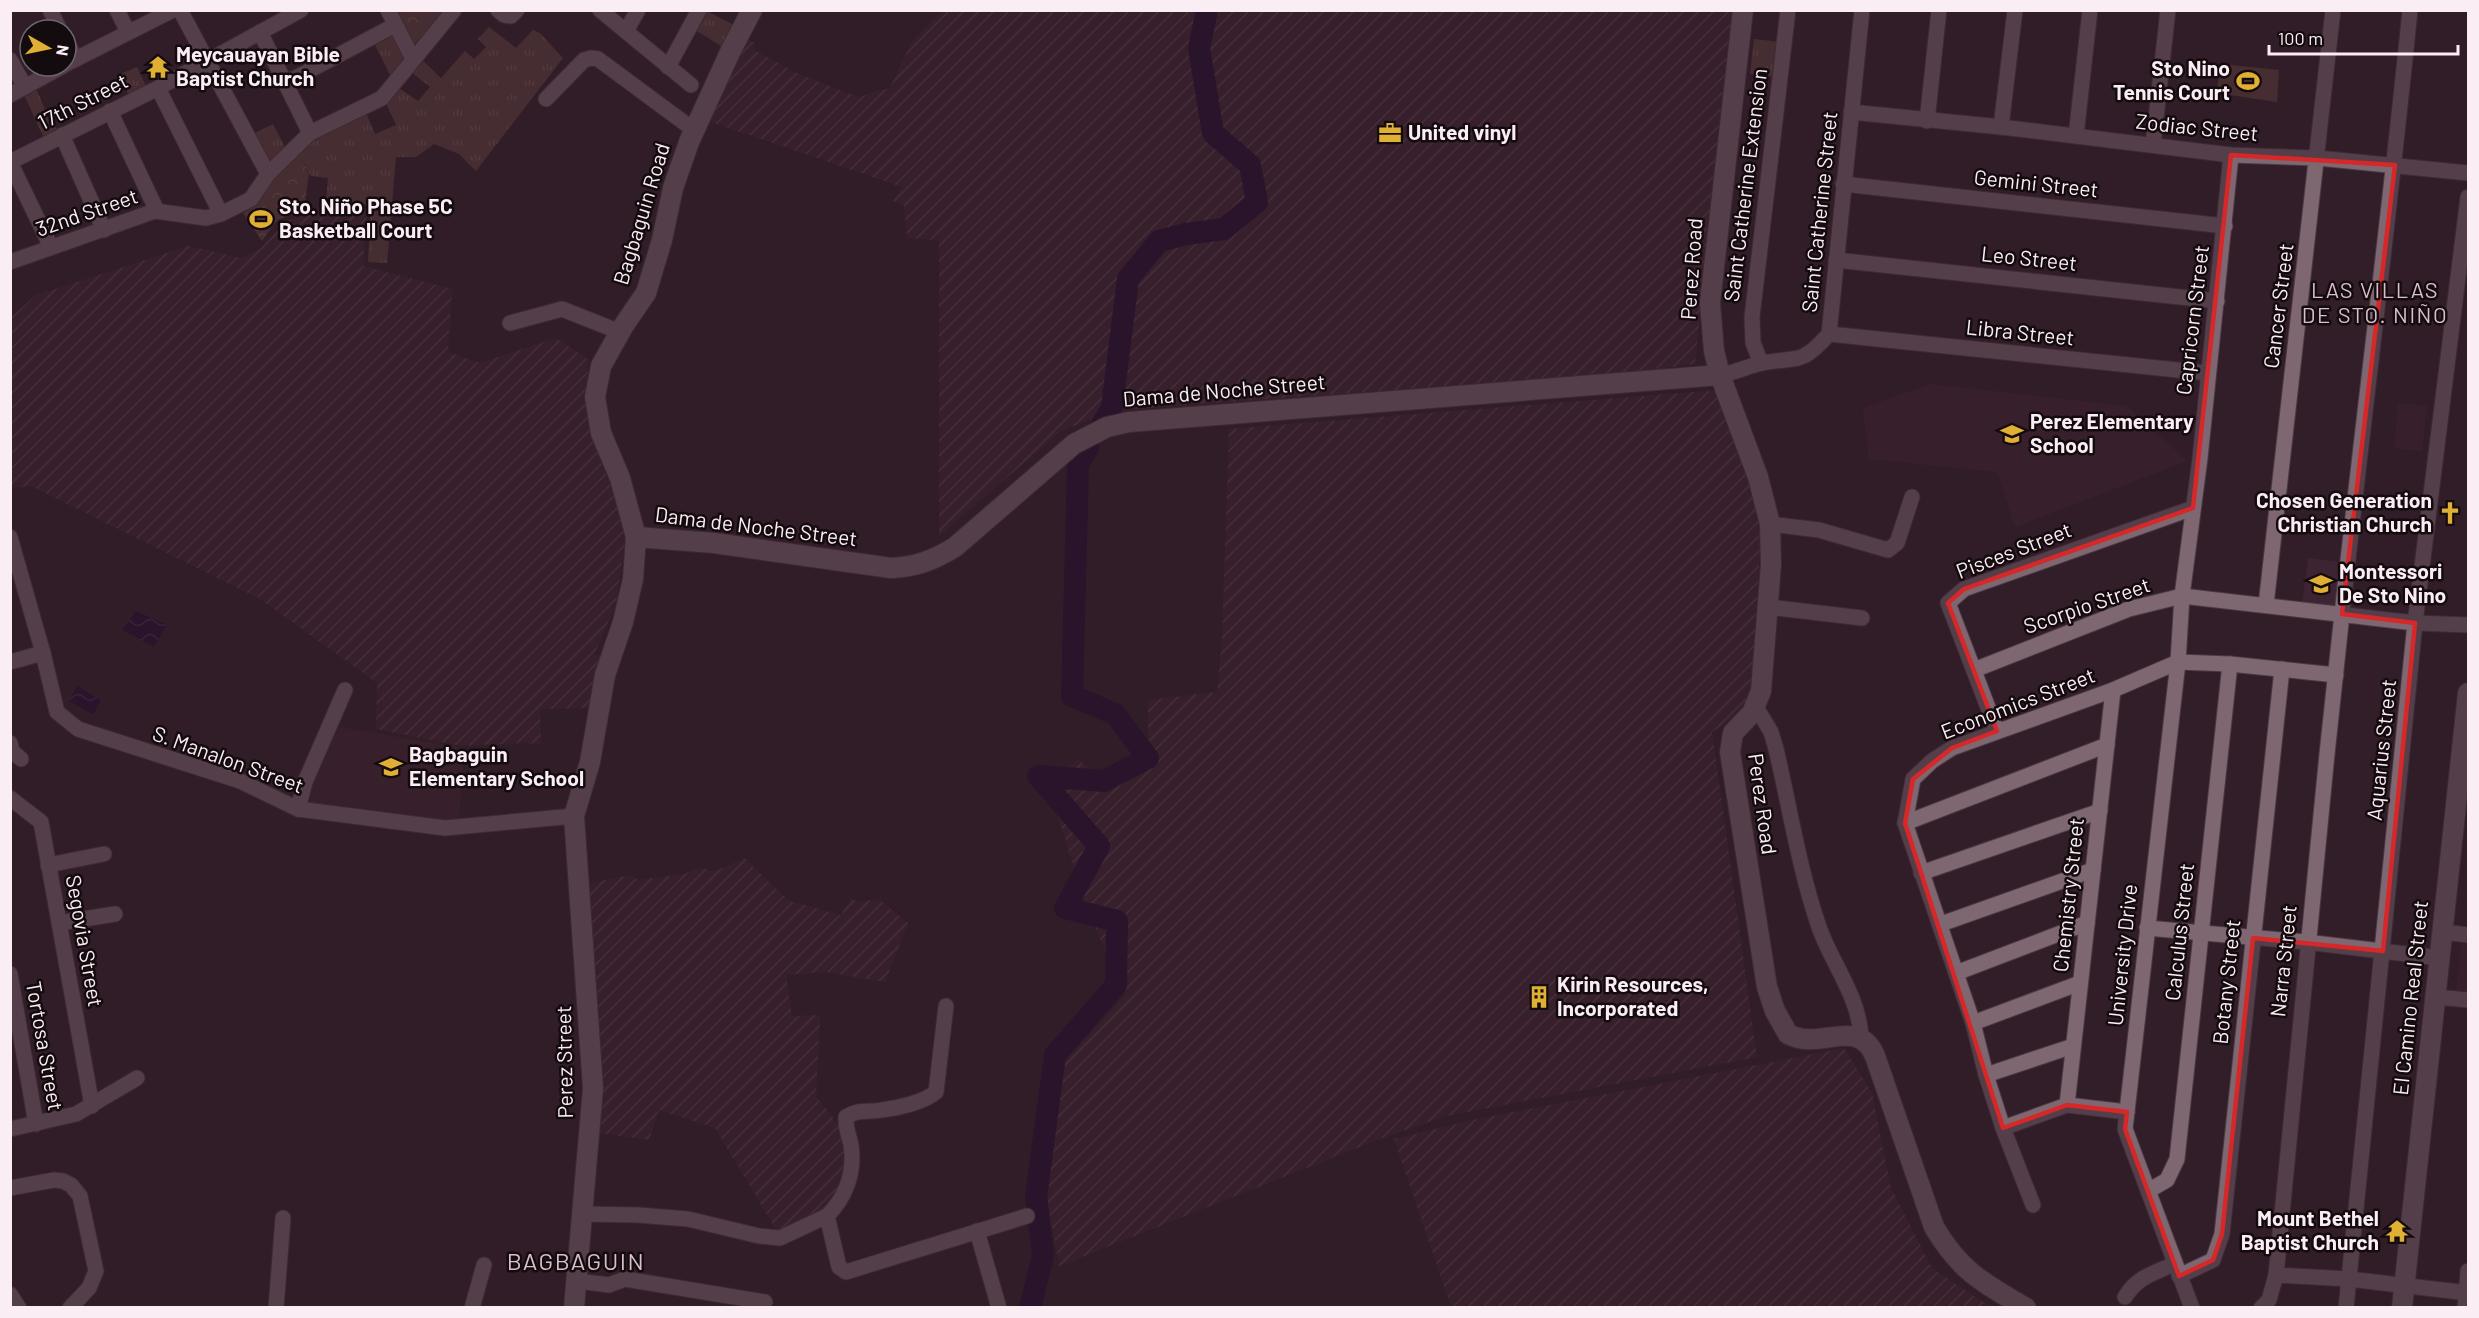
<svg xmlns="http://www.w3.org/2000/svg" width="2479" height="1318" viewBox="0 0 2479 1318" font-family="Barlow,sans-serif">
  <defs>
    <pattern id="industrial-furrows" width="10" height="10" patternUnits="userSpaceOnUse" patternTransform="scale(1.5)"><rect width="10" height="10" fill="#3e2432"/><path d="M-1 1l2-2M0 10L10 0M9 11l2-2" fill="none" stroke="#5b4450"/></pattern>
    <pattern id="grass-tufts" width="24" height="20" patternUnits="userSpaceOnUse" patternTransform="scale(1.5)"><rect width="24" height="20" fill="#61403c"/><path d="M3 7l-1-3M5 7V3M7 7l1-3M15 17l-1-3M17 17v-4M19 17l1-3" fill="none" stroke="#795c59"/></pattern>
    <pattern id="park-crowns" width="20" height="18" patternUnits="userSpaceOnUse" patternTransform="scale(1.5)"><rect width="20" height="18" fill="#61403c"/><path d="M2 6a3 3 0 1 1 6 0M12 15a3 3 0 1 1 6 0" fill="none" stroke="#795c59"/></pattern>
    <pattern id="water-waves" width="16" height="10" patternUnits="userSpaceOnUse" patternTransform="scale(1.5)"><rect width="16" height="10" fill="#200a30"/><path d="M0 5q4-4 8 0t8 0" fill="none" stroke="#412e4f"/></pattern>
  </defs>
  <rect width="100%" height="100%" fill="#321e28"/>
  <!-- built -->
  <g fill="#3e2432">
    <polygon points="1930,384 2127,406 2187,461 2015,527 1997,472 1869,459 1863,408"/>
    <polygon points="2398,403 2427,406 2422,451 2394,448"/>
    <polygon points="2308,558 2340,562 2334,609 2302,605"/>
    <polygon points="339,727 464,748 459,818 447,827 306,811 309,786"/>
    <polygon points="2461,943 2468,944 2468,997 2456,995"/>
  </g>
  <!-- industrial -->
  <g fill="url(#industrial-furrows)">
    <polygon points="942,11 1199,11 1191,42 1203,135 1246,169 1245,206 1227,220 1161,233 1138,248 1119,293 1105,414 1061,431 939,536 939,240 907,238 904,206 893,201 902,187 708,121 745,38 755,43 754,50 797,73 858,97 890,88 911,43"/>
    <polygon points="1212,11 1732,11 1695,364 1613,374 1119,410 1133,279 1173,241 1223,235 1264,207 1259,166 1217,132 1204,46"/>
    <polygon points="324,206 367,208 363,266 452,289 448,352 480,363 556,338 589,360 586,388 592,438 627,529 616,603 594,656 601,655 593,708 540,709 541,744 525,743 461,746 376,729 377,683 260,599 31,486 11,488 10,318 36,295 189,246 241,258 260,249 285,222"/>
    <polygon points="1719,390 1763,494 1751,707 1712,732 1757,1057 1446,1116 1377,1140 1059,1266 1048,1203 1053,1075 1125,995 1086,906 1048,784 1078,759 1104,781 1148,758 1148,700 1217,692 1222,641 1229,429"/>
    <polygon points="744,858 789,901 841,915 851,898 857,902 879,899 908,923 885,982 826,972 786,975 792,1016 820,1015 816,1097 830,1113 850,1146 838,1197 819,1216 778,1233 715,1128 659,1110 649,1140 597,1133 585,884 631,875 638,880 684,874 699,868 712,871 724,868"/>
    <polygon points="1844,1048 1872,1093 1891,1188 1932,1268 1983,1302 1997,1307 1451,1307 1394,1139 1477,1119"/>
  </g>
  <!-- grass -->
  <g fill="url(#grass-tufts)">
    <polygon points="707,11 734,25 723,47 695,30"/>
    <polygon points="489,27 516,48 533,30 540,33 563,58 476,171 459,154 434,144 416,157 396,157 387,263 368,262 371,205 326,202 328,178 311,176 298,152 312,136 366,113 375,134 396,125 386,103 399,88 418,101 430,87 411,72 420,58 441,78 465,51 474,59 486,47 478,39"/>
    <path d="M 393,31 C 407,56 409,54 391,77 L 373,41 Z"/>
    <polygon points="1754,39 1781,42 1776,77 1750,74"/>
    <polygon points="137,67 146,86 129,95 118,75"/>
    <polygon points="37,90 45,110 49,109 57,130 44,138 24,95"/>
    <polygon points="273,124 285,147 268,164 253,134"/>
  </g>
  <!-- park -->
  <g fill="url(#park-crowns)">
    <polygon points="395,11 444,11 414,45"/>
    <polygon points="298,152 309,173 304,211 277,220 262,241 243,213 257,204 274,178"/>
  </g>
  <!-- pitch -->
  <g fill="#61403c">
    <polygon points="2221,64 2279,70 2277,102 2216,93"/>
    <polygon points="261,206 273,221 261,233 249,217"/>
  </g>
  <!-- water -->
  <g fill="url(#water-waves)">
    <polygon points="136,611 167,625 154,647 122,630"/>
    <polygon points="77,686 101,700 93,715 69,701"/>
  </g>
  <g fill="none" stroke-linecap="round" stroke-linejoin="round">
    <!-- river -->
    <g stroke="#200a30" stroke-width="22">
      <polyline points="1103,423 1112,407 1128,279 1159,241 1186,234 1224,229 1257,202 1250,165 1213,133 1199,48 1207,10"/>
      <polyline points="1030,1308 1043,1255 1036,1197 1055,1055 1116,985 1117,921 1065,908 1099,846 1038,776 1104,781 1148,758 1115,714 1072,696 1078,465 1088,448"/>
    </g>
    <!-- minor casing -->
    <g stroke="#4b3a43" stroke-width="17">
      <g id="minor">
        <polyline points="50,10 60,30"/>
        <polyline points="117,10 128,32"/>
        <polyline points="180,10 268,174"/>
        <polyline points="388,10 413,59"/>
        <polyline points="498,10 504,15 511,16 517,10"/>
        <polyline points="600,10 691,85"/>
        <polyline points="626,31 638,10"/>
        <polyline points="260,32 310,133"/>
        <polyline points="66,41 76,59"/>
        <polyline points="10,60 25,87"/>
        <polyline points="66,64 173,10"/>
        <polyline points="668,67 699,10"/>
        <polyline points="286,83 395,25"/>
        <polyline points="158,88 221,214"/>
        <polyline points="10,95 63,66"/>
        <polyline points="546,99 584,60 591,58 598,59 694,130"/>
        <polyline points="110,111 157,211"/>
        <polyline points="1851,112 2001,127 2231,155 2318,158 2468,173"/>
        <polyline points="1927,121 1939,10"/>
        <polyline points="2001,127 2015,10"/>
        <polyline points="62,135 104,230"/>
        <polyline points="2076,136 2090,10"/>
        <polyline points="2153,145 2168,10"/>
        <polyline points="1843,184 2225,226"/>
        <polyline points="51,247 10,162 158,88 301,10"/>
        <polyline points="1836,260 2217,301"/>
        <polyline points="10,262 155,211 206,218 221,214 251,199 268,174 310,133 382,98 454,10"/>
        <polyline points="510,323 562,309 620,332"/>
        <polyline points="1829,334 2207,373"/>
        <polyline points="1761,363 1753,343 1752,317 1788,10"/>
        <path d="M 1720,375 C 1735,373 1748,366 1762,363 C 1800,356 1800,366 1829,334 L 1862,10"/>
        <polyline points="1770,524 1819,530 1888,550 1897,543 1912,497"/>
        <polyline points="10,537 43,653 57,712 78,729 240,781 298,809 445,828 574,816"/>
        <polyline points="2266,605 2333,10"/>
        <polyline points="1768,607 1862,618"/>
        <polyline points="10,662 43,653"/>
        <polyline points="1974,670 2129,609 2182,596 2415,623 2468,625"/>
        <path d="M 1756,707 L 1771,732 L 1776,749 C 1790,808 1799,869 1819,927 C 1832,964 1859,996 1861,1037"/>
        <polyline points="1997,731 1948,603 1964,589 2193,508"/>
        <polyline points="10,743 12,751 21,759"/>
        <polyline points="10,798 41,822 92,1106"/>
        <polyline points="298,809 305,782 345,690"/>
        <polyline points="1905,823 2107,745"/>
        <polyline points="48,865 104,854"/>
        <polyline points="1921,873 2100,811"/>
        <polyline points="59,923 115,914"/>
        <polyline points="1941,924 2093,870"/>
        <polyline points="2147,928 2306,942 2440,958"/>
        <polyline points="2443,932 2468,935"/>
        <polyline points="1956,973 2087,923"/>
        <polyline points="10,974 36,1124"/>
        <polyline points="2436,997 2468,1000"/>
        <polyline points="1973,1023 2080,983"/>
        <polyline points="1986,1075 2073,1046"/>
        <polyline points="2067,1105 2113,690"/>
        <polyline points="2003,1128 2067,1105 2127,1112"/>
        <polyline points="10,1129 76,1114 137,1078"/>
        <polyline points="10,1188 54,1180 63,1181 71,1185 80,1196 96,1271 89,1288 70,1308"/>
        <polyline points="2148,1191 2167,1180 2177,1159 2230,664"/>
        <polyline points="2033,1205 2003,1128 1986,1075 1973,1023 1905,823 1913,779 1932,761 1952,748 2113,690 2178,662 2230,664 2336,675"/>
        <polyline points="582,1214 638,1215 688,1219 759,1236 780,1238 827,1216 839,1267 846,1272 1027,1216"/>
        <path d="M 827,1216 C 846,1197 855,1172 851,1145 C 849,1134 845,1129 846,1117 C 861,1108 866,1113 882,1110 C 899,1108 924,1102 936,1092 L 946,1006"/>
        <polyline points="977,1231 999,1308"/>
        <polyline points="2276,1275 2349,1279 2468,1293"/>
        <polyline points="2179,1276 2213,1260 2222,1234 2282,669"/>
        <polyline points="577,1281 609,1285 625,1279 765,1302"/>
        <polyline points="10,1294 19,1308"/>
        <path d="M 2125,1297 C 2137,1277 2154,1273 2174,1264"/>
        <polyline points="276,1308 283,1218"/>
        <polyline points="472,1308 484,1265"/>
        <polyline points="2192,1308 2125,1129 2178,662 2182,596 2200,458 2231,155"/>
        <path d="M 2261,1308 L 2269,1300 L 2276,1275 C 2296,1054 2318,834 2342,614 C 2364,412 2390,212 2410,10"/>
        <polyline points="2346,1308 2415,623 2468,197"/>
        <polyline points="2465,1308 2468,1271"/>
      </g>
    </g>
    <!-- tertiary casing -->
    <g stroke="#4b3a43" stroke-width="22">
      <g id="tertiary">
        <path d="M 1743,10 L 1710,303 L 1714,351 L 1720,375 L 1758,477 L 1770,524 L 1771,564 L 1761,691 L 1752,713 L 1733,733 L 1730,752 L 1767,987 L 1775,1011 L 1788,1034 C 1821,1052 1857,1015 1875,1056 L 1934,1227 C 1960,1271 1983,1283 2026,1308"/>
        <path d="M 636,537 L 714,543 L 891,568 C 916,567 934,560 955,547 L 1074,444 L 1107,427 L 1129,422 L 1720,375"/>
        <polyline points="574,1308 593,1088 574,816 590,762 605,675 623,622 633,579 636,537 620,478 601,433 595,397 601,366 624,325 646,293 662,240 673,188 689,142 731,50 752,10"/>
        <polyline points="2402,1308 2468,693"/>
      </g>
    </g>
    <!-- minor -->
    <use href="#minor" stroke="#7f6772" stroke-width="15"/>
    <!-- tertiary -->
    <use href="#tertiary" stroke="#7f6772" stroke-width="20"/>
  </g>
  <!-- marked area -->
  <path d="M0 0H2479V1318H0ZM 2231,155 L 2395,165 L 2342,614 L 2415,623 L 2383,951 L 2253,938 L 2222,1234 L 2213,1260 L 2179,1276 L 2125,1129 L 2127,1112 L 2067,1105 L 2003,1128 L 1905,823 L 1913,779 L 1952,748 L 1997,731 L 1948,603 L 1964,589 L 2193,508 Z" fill="#321e28" fill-opacity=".55" fill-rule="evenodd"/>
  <path fill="none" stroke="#d62828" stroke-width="4.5" stroke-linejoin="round" d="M 2231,155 L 2395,165 L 2342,614 L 2415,623 L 2383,951 L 2253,938 L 2222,1234 L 2213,1260 L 2179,1276 L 2125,1129 L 2127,1112 L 2067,1105 L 2003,1128 L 1905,823 L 1913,779 L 1952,748 L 1997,731 L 1948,603 L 1964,589 L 2193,508 Z"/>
  <!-- icons -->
  <defs>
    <g id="temple-bare" transform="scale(1.8)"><path d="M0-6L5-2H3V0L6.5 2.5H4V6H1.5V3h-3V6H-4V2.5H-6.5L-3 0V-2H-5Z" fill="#e0b034" stroke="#140b0f" stroke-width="2.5" paint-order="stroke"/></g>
    <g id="stadium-bare" transform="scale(1.8)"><path d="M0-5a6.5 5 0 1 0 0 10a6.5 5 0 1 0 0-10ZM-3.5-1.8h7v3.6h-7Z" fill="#e0b034" stroke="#140b0f" stroke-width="2.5" paint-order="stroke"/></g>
    <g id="office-bare" transform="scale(1.8)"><path d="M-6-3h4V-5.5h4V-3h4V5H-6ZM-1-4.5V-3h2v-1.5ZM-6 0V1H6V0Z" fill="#e0b034" stroke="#140b0f" stroke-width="2.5" paint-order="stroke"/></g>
    <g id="school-bare" transform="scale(1.8)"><path d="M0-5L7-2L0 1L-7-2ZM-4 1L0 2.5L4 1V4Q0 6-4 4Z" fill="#e0b034" stroke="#140b0f" stroke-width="2.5" paint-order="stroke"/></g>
    <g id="church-bare" transform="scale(1.8)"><path d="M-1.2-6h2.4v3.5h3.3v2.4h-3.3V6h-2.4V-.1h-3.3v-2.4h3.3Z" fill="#e0b034" stroke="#140b0f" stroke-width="2.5" paint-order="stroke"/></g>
    <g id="building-bare" transform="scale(1.8)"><path d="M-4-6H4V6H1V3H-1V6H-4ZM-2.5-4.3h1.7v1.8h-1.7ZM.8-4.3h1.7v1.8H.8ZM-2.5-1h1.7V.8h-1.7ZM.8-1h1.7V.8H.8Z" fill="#e0b034" stroke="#140b0f" stroke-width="2.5" paint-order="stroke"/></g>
  </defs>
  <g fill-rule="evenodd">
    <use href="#temple-bare" x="158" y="67"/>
    <use href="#stadium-bare" x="2248" y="81"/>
    <use href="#office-bare" x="1390" y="133"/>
    <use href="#stadium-bare" x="261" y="219"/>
    <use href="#school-bare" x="2012" y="434"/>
    <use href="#church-bare" x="2450" y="513"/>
    <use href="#school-bare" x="2321" y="584"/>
    <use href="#school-bare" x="391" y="767"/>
    <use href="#building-bare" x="1539" y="997"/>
    <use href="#temple-bare" x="2397" y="1231"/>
  </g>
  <g text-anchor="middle" stroke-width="5" stroke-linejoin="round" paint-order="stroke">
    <!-- poi labels -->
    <g font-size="21" font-weight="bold" fill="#fbedf4" stroke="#140b0f" text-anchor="start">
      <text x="176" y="62">Meycauayan Bible<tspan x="176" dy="24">Baptist Church</tspan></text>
      <text x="2230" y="76" text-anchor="end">Sto Nino<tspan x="2230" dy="24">Tennis Court</tspan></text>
      <text x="1408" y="140">United vinyl</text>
      <text x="279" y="214">Sto. Niño Phase 5C<tspan x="279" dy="24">Basketball Court</tspan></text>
      <text x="2030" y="429">Perez Elementary<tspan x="2030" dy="24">School</tspan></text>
      <text x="2432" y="508" text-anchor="end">Chosen Generation<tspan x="2432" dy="24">Christian Church</tspan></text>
      <text x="2339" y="579">Montessori<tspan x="2339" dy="24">De Sto Nino</tspan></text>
      <text x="409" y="762">Bagbaguin<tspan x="409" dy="24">Elementary School</tspan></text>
      <text x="1557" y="992">Kirin Resources,<tspan x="1557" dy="24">Incorporated</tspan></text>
      <text x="2379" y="1226" text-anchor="end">Mount Bethel<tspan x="2379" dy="24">Baptist Church</tspan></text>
    </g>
    <!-- street labels -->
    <g font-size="21" fill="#fbedf4" stroke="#140b0f">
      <text transform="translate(83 102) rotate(-27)" y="7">17th Street</text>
      <text transform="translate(2197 128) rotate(6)" y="7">Zodiac Street</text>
      <text transform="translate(2036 184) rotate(6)" y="7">Gemini Street</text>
      <text transform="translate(1746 185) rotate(-83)" y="7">Saint Catherine Extension</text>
      <text transform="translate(1820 212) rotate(-84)" y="7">Saint Catherine Street</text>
      <text transform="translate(87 213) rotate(-19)" y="7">32nd Street</text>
      <text transform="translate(642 214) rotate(-73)" y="7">Bagbaguin Road</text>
      <text transform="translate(2029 259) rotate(6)" y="7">Leo Street</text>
      <text transform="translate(1692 269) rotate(-86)" y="7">Perez Road</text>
      <text transform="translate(2279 306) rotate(-83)" y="7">Cancer Street</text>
      <text transform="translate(2193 320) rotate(-83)" y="7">Capricorn Street</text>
      <text transform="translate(2020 333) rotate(6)" y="7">Libra Street</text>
      <text transform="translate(1224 391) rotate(-5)" y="7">Dama de Noche Street</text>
      <text transform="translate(756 527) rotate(7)" y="7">Dama de Noche Street</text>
      <text transform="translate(2014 551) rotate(-21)" y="7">Pisces Street</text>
      <text transform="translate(2087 606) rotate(-19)" y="7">Scorpio Street</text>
      <text transform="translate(2018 704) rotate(-21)" y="7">Economics Street</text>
      <text transform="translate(2382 750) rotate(-84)" y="7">Aquarius Street</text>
      <text transform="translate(228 760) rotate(20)" y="7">S. Manalon Street</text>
      <text transform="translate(1762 804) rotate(82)" y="7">Perez Road</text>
      <text transform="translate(2069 895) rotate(-84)" y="7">Chemistry Street</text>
      <text transform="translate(2180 932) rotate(-84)" y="7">Calculus Street</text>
      <text transform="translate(84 941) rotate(80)" y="7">Segovia Street</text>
      <text transform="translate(2123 955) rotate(-84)" y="7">University Drive</text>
      <text transform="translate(2284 961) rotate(-84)" y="7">Narra Street</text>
      <text transform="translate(2227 982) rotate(-84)" y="7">Botany Street</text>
      <text transform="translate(2411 998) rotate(-84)" y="7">El Camino Real Street</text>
      <text transform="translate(44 1046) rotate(80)" y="7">Tortosa Street</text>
      <text transform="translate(565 1062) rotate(-91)" y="7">Perez Street</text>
    </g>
    <!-- neighbourhood labels -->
    <g font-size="22" letter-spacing="1.5" fill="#d9becb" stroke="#140b0f">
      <text x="2375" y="298">LAS VILLAS<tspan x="2375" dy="25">DE STO. NIÑO</tspan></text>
    </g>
    <!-- quarter labels -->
    <g font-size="24" letter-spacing="1.5" fill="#d9becb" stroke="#140b0f">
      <text x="576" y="1270">BAGBAGUIN</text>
    </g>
  </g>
  <!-- border -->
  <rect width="2479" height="1318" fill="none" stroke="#fbedf4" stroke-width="24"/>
  <!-- north arrow -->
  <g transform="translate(48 48) rotate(99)"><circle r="28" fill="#140b0f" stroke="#70656b" stroke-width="1.5"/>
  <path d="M0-4.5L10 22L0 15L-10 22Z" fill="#e0b034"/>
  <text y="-9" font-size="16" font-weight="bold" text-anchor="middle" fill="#fbedf4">N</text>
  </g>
  <!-- scale -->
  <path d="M2269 45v9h189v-9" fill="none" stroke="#fbedf4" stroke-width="3"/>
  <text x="2278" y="45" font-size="18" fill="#fbedf4" stroke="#140b0f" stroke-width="4.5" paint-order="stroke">100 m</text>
</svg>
